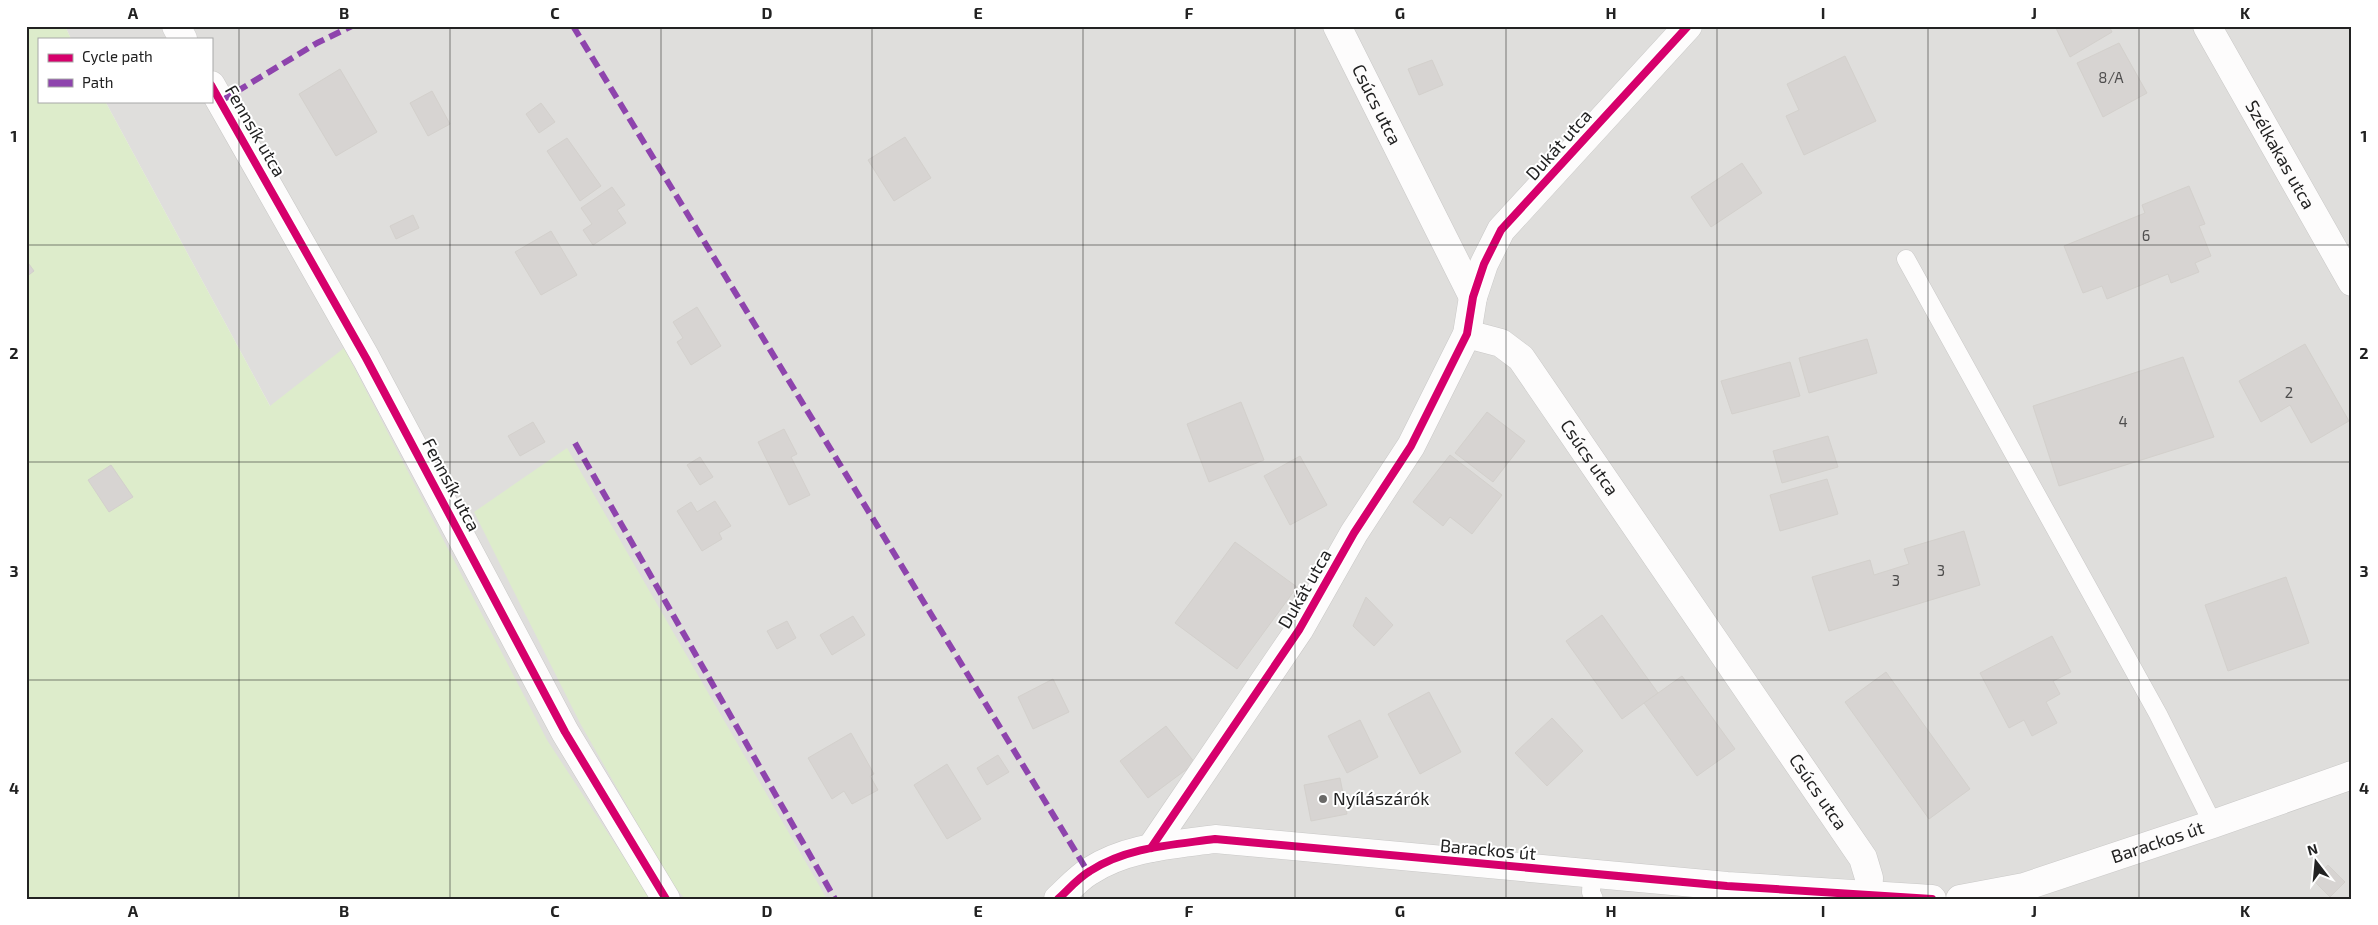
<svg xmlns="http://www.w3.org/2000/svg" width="2378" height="925" viewBox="0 0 2378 925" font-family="'Exo 2',sans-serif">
  <rect width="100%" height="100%" fill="#f0eeeb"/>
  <!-- residential -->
  <polygon fill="#dfdedc" points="65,26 2352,26 2352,899 537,899 105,101 211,101 211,39 71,39"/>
  <!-- grass -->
  <g fill="#ddeccb">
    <polygon points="26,26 65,26 71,39 39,39 39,101 105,101 270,406 344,348 547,740 651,899 26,899"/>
    <polygon points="567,448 827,899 685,899 670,881 580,723 474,512"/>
  </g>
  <!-- building -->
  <g fill="#d7d4d2" stroke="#d3d0cc">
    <polygon points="2055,26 2109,26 2112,32 2070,57"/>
    <polygon points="2119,43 2147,93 2103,117 2077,63"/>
    <polygon points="1845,56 1876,121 1804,155 1786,116 1799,110 1787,84"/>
    <polygon points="1432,60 1443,85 1419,95 1408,69"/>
    <polygon points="340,69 377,132 336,156 299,94"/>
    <polygon points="432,91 450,124 428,136 410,103"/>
    <polygon points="541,103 555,122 539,133 526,114"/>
    <polygon points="905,137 931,178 894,201 868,160"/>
    <polygon points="567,138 601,186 580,201 547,151"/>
    <polygon points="1742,163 1762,193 1711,227 1691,197"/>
    <polygon points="2189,186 2205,224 2199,226 2211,256 2195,263 2199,272 2171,283 2168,274 2107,299 2102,286 2083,293 2064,246 2145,213 2142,205"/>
    <polygon points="612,187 625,205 617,210 626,223 593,245 583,230 592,224 581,208"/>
    <polygon points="413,215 419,228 396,239 390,226"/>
    <polygon points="551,231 577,275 541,295 515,252"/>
    <polygon points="26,260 34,271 26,277"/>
    <polygon points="697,307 721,346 691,365 677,342 683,338 673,322"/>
    <polygon points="1867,339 1877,373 1809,393 1799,358"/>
    <polygon points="2305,344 2349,421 2311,443 2290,405 2261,422 2239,381"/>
    <polygon points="2183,357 2214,437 2059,486 2033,406"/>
    <polygon points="1790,362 1800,396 1732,414 1721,381"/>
    <polygon points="1241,402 1264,460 1209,482 1187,424"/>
    <polygon points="1487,412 1525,441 1493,482 1455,453"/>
    <polygon points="533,422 545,442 520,456 508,436"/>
    <polygon points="784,429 797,454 791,457 810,495 789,505 758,442"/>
    <polygon points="1828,436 1838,467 1782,483 1773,451"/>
    <polygon points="1450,455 1502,495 1472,534 1450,517 1443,526 1413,502"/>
    <polygon points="1300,456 1327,505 1290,525 1264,476"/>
    <polygon points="700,457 713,477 700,485 687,465"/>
    <polygon points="111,465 133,497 109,512 88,480"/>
    <polygon points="1827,479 1838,514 1780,531 1770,495"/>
    <polygon points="715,501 731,526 719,533 722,539 702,551 677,511 691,502 697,512"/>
    <polygon points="1964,531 1980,585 1829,631 1812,577 1870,560 1874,575 1909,564 1904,549"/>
    <polygon points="1235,542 1297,587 1237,669 1175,623"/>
    <polygon points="2286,577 2309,643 2228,671 2205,605"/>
    <polygon points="1366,597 1393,625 1374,646 1353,626"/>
    <polygon points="1602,615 1658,693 1622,719 1566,641"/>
    <polygon points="853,616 865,635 832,655 820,635"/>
    <polygon points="787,621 796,638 777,649 767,631"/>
    <polygon points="2052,636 2071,672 2053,681 2060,694 2046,702 2057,723 2032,736 2024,720 2009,728 1980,673"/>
    <polygon points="1886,672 1970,789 1929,819 1845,702"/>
    <polygon points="1682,676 1735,749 1697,776 1644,703"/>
    <polygon points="1053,679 1069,712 1033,729 1018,697"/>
    <polygon points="1429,692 1461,752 1420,774 1388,714"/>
    <polygon points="1552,718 1583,751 1547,786 1515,753"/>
    <polygon points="1360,720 1378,757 1347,773 1328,736"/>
    <polygon points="1166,726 1195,763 1148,798 1120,761"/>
    <polygon points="851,733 874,774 870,776 878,790 852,804 844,791 832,799 808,758"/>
    <polygon points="998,755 1009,772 987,785 977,768"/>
    <polygon points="947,764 981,819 947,839 914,785"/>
    <polygon points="1340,778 1347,814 1311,821 1304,785"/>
    <polygon points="2328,865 2345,882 2330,897 2313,880"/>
  </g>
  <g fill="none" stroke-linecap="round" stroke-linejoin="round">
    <!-- service casing -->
    <g stroke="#c9c8c7" stroke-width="19">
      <g id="service">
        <polyline points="1906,259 2158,714 2213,824"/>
        <polyline points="1592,875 1591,892 1594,899"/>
      </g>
    </g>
    <!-- minor casing -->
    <g stroke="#c9c8c7" stroke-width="29">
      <g id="minor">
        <polyline points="176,26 183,39"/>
        <path id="s1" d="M 1337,26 L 1473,297"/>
        <path id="s2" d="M 2207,26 L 2352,282"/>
        <polyline points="211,85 366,358 565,732 666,899"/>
        <path id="s3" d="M 1467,334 L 1501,343 L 1521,358 L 1863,858 L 1869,878 L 1868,895"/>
        <polyline points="1151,848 1299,630 1354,533 1411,446 1467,334 1473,297 1484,264 1501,230 1688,26"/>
        <path d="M 1058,899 C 1068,890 1078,878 1090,871 C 1127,847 1172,845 1215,839 L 1727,886 L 1932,899"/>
        <path id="s4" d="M 1960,899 L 2024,887 L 2213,824 L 2352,775"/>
      </g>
    </g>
    <!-- service -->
    <use href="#service" stroke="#fdfcfc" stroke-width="18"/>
    <!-- minor -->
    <use href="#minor" stroke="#fdfcfc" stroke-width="28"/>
    <!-- quiet -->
    <g stroke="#8e44ad" stroke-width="6" stroke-dasharray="12 6" stroke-linecap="butt">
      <polyline points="573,26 1088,872"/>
      <polyline points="221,101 317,43 352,26"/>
      <polyline points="575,443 835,899"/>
    </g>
    <!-- cycleway casing -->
    <g stroke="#fff" stroke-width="11">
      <g id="cycleway">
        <polyline points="211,85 366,358 565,732 666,899"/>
        <polyline points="1151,848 1299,630 1354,533 1411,446 1467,334 1473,297 1484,264 1501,230 1688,26"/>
        <path d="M 1058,899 C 1068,890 1078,878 1090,871 C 1127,847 1172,845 1215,839 L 1727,886 L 1932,899"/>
      </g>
    </g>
    <!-- cycleway -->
    <use href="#cycleway" stroke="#d6006c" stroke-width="8"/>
  </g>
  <!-- grid -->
  <path fill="none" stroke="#222" stroke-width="1" stroke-opacity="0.55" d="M 239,26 L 239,899M 450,26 L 450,899M 661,26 L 661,899M 872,26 L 872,899M 1083,26 L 1083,899M 1295,26 L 1295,899M 1506,26 L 1506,899M 1717,26 L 1717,899M 1928,26 L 1928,899M 2139,26 L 2139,899M 26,245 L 2352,245M 26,462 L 2352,462M 26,680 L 2352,680"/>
  <!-- markers -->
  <circle fill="#6a6968" stroke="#fff" stroke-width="2" cx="1323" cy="799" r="5"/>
  <g text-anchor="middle" stroke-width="4" stroke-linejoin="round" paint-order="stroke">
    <!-- number labels -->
    <g font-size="15" fill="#4f4e4e">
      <text x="2111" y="83">8/A</text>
      <text x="2146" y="241">6</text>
      <text x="2289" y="398">2</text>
      <text x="2123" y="427">4</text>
      <text x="1941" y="576">3</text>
      <text x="1896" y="586">3</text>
    </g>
    <!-- street labels -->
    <g font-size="18" fill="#222" stroke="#fff">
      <text dy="6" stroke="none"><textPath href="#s1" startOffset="88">Csúcs utca</textPath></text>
      <text transform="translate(255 131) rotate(60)" y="6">Fennsík utca</text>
      <text transform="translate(1559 145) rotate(-48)" y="6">Dukát utca</text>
      <text dy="6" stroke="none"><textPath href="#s2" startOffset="148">Szélkakas utca</textPath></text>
      <text dy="6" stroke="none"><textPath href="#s3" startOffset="181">Csúcs utca</textPath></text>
      <text transform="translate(451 485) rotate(62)" y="6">Fennsík utca</text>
      <text transform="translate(1305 589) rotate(-60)" y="6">Dukát utca</text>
      <text dy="6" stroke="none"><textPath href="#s3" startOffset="586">Csúcs utca</textPath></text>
      <text dy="6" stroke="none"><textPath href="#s4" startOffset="206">Barackos út</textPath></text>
      <text transform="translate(1488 850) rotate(5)" y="6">Barackos út</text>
    </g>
    <!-- poi labels -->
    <g font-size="18" fill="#222" stroke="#fff" text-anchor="start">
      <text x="1333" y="805">Nyílászárók</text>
    </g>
  </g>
  <!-- border -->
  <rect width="2378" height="925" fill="none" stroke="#ffffff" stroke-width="55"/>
  <!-- legend -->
  <rect x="38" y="38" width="175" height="65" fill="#ffffff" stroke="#a7a7a7"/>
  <rect x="48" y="54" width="25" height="8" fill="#d6006c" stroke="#a7a7a7"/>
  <text x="82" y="62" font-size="15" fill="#222222">Cycle path</text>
  <rect x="48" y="79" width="25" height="8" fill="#8e44ad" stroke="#a7a7a7"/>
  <text x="82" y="88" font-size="15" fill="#222222">Path</text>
  <!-- north arrow -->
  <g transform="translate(2316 862) rotate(344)" stroke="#ffffff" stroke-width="4" paint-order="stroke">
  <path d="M0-4L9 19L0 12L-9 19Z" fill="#222222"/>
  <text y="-8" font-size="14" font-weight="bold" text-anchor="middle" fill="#222222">N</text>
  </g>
  <rect x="28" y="28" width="2322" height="870" fill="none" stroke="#222" stroke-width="2"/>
  <g font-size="16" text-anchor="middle" font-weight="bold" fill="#222">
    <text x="133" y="19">A</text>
    <text x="344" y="19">B</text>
    <text x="555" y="19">C</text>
    <text x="767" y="19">D</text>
    <text x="978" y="19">E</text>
    <text x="1189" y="19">F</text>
    <text x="1400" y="19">G</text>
    <text x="1611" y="19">H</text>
    <text x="1823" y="19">I</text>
    <text x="2034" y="19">J</text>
    <text x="2245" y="19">K</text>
    <text x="14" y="142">1</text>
    <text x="2364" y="142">1</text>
    <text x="14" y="359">2</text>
    <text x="2364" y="359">2</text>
    <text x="14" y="577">3</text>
    <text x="2364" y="577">3</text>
    <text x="14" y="794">4</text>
    <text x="2364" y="794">4</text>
    <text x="133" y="917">A</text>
    <text x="344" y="917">B</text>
    <text x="555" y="917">C</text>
    <text x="767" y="917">D</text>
    <text x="978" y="917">E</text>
    <text x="1189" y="917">F</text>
    <text x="1400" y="917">G</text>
    <text x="1611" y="917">H</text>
    <text x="1823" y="917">I</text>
    <text x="2034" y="917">J</text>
    <text x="2245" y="917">K</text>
  </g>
</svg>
